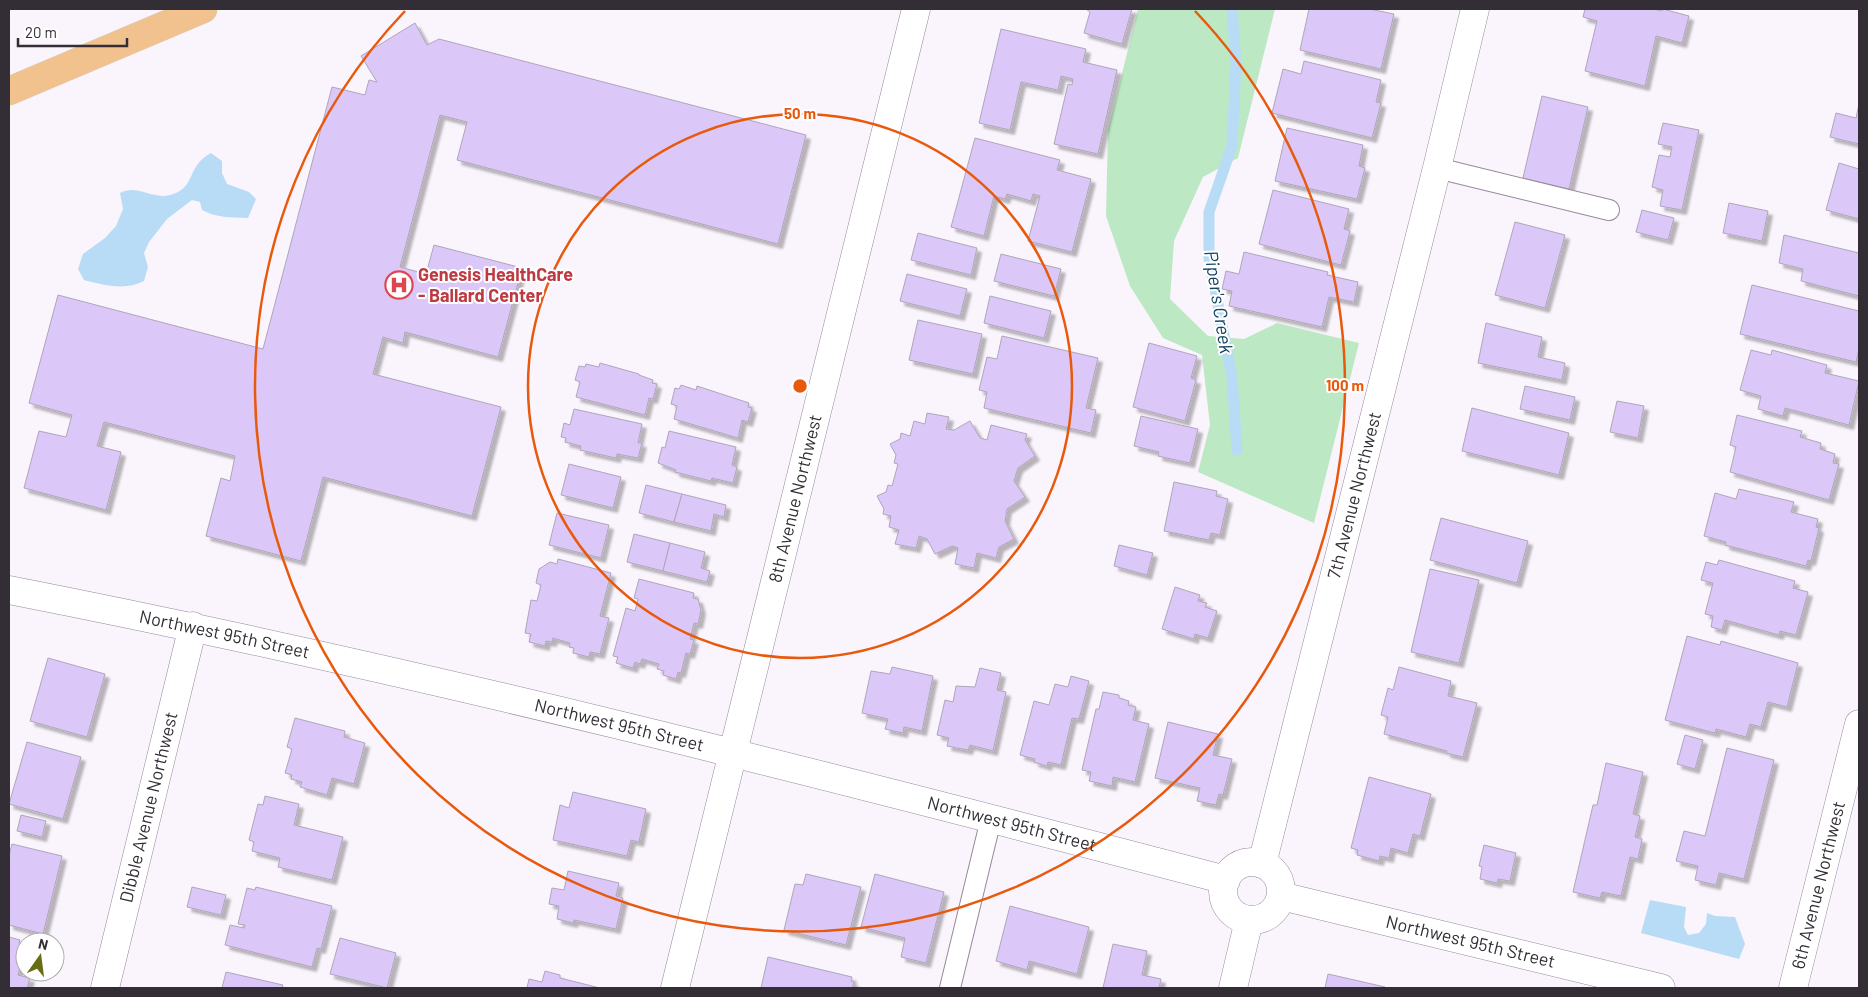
<svg xmlns="http://www.w3.org/2000/svg" width="1868" height="997" viewBox="0 0 1868 997" font-family="Barlow,sans-serif">
  <defs>
    <filter id="shadow"><feDropShadow dx="4.5" dy="4.5" stdDeviation="1" flood-color="#0004"/></filter>
  </defs>
  <rect width="100%" height="100%" fill="#faf4fc"/>
  <!-- green -->
  <polygon fill="#bce8c4" points="1138,9 1275,9 1238,158 1203,177 1174,241 1170,299 1208,336 1244,339 1277,323 1359,343 1314,523 1198,472 1210,425 1202,355 1163,338 1130,286 1106,216 1108,130"/>
  <!-- water -->
  <g fill="#b8dcf6">
    <path d="M 211,153 L 222,161 L 222,173 L 227,184 L 249,192 L 256,199 L 248,218 C 231,217 216,218 202,210 L 200,202 L 192,200 L 167,219 L 149,242 L 144,253 L 148,267 L 144,281 C 125,291 103,285 84,280 L 78,269 L 83,254 L 105,238 L 116,226 L 123,209 L 120,193 C 140,183 153,203 176,193 C 196,184 187,166 211,153 Z"/>
    <polygon points="1650,900 1686,907 1684,927 1688,935 1699,933 1706,924 1707,913 1715,916 1735,917 1745,944 1739,959 1641,933"/>
  </g>
  <g fill="none" stroke-linecap="round" stroke-linejoin="round">
    <!-- stream -->
    <polyline stroke="#b8dcf6" stroke-width="11" points="1232,9 1236,64 1232,146 1209,212 1209,258 1232,377 1237,450"/>
  </g>
  <!-- building -->
  <g fill="#dcc8f8" stroke="#aea5bb" filter="url(#shadow)">
    <polygon points="1086,9 1132,9 1122,44 1084,33 1090,12"/>
    <polygon points="1309,9 1369,9 1394,14 1381,69 1300,50"/>
    <polygon points="1585,9 1654,9 1662,11 1663,9 1689,16 1682,43 1656,36 1645,86 1585,71 1597,21 1583,17"/>
    <polygon points="415,23 427,45 439,39 806,135 778,244 457,160 467,122 440,115 400,267 426,274 434,245 522,268 498,357 405,332 403,343 383,337 373,374 501,407 472,516 323,477 301,561 206,536 221,478 230,481 235,456 104,422 97,446 121,452 106,510 24,488 39,431 66,437 72,415 29,403 58,295 263,349 332,87 365,95 369,80 377,82 361,56"/>
    <polygon points="1001,29 1086,49 1083,62 1117,70 1098,154 1054,144 1068,84 1072,85 1073,79 1061,76 1058,90 1021,82 1010,130 979,123"/>
    <polygon points="1304,61 1381,80 1376,102 1381,103 1372,138 1272,113 1283,69 1301,74"/>
    <polygon points="1542,96 1588,107 1569,189 1523,178"/>
    <polygon points="1859,104 1859,144 1830,137 1836,113 1856,118"/>
    <polygon points="1663,123 1699,130 1682,210 1660,206 1663,190 1652,187 1659,155 1670,157 1672,147 1658,144"/>
    <polygon points="1287,128 1363,145 1359,166 1365,168 1357,199 1275,181"/>
    <polygon points="975,138 1060,160 1057,170 1091,179 1072,252 1028,241 1040,196 1033,194 1031,201 1007,194 1005,199 994,196 984,236 951,227"/>
    <polygon points="1839,163 1859,169 1859,219 1826,210"/>
    <polygon points="1273,190 1349,209 1344,229 1350,231 1341,265 1259,244"/>
    <polygon points="1729,203 1768,211 1762,241 1723,233"/>
    <polygon points="1642,210 1674,218 1668,240 1636,232"/>
    <polygon points="1515,222 1565,235 1545,308 1495,295"/>
    <polygon points="918,233 977,248 971,275 911,260"/>
    <polygon points="1784,235 1859,253 1859,296 1801,281 1803,269 1779,263"/>
    <polygon points="1244,252 1328,272 1327,275 1358,282 1354,302 1329,297 1322,327 1229,306 1232,291 1222,289 1226,271 1239,274"/>
    <polygon points="1001,254 1061,269 1054,296 994,281"/>
    <polygon points="907,274 967,289 960,316 900,301"/>
    <polygon points="1752,285 1859,311 1859,349 1856,362 1740,334"/>
    <polygon points="990,296 1051,311 1044,338 984,323"/>
    <polygon points="918,320 982,334 973,374 909,360"/>
    <polygon points="1486,323 1542,337 1538,357 1565,363 1562,380 1478,363"/>
    <polygon points="1002,336 1098,358 1086,408 1096,410 1091,433 984,408 987,392 979,390 987,357 997,359"/>
    <polygon points="1149,343 1197,356 1191,378 1196,380 1185,421 1133,407"/>
    <polygon points="1751,350 1771,355 1772,350 1827,365 1825,373 1859,381 1849,425 1785,408 1783,416 1758,409 1761,396 1740,390"/>
    <polygon points="600,363 639,374 639,375 653,380 652,383 657,384 653,399 649,398 645,415 576,397 580,382 575,380 579,366 585,367 586,364 599,367"/>
    <polygon points="681,385 696,390 697,386 749,403 748,407 752,408 748,422 742,420 738,438 674,419 677,406 671,404 675,388 679,389"/>
    <polygon points="1525,386 1575,397 1570,420 1520,409"/>
    <polygon points="1617,401 1644,406 1638,438 1610,432"/>
    <polygon points="1472,408 1569,433 1559,475 1462,451"/>
    <polygon points="574,409 642,424 638,443 642,443 638,458 617,454 616,458 580,450 581,446 565,442 566,438 561,437 564,423 570,425"/>
    <polygon points="927,413 949,417 946,429 954,430 970,421 980,438 987,440 991,425 1027,434 1025,440 1035,456 1018,468 1014,481 1025,497 1007,509 1005,521 1014,539 999,547 996,558 977,553 974,568 955,564 958,548 952,546 935,554 927,539 919,536 916,548 895,544 899,530 889,527 891,516 883,514 884,509 877,496 886,492 888,485 892,486 898,464 894,463 896,455 890,444 900,439 901,433 910,436 914,421 925,424"/>
    <polygon points="1737,415 1802,431 1800,437 1821,443 1820,449 1835,454 1833,463 1839,464 1829,500 1730,472 1736,447 1730,445"/>
    <polygon points="1141,416 1198,429 1190,463 1158,456 1159,452 1134,446"/>
    <polygon points="669,431 736,447 732,465 737,467 733,483 712,478 711,481 675,472 676,470 658,463 662,447 665,448"/>
    <polygon points="569,464 621,477 613,508 561,495"/>
    <polygon points="1174,482 1217,491 1216,496 1228,499 1220,535 1211,533 1209,540 1164,531"/>
    <polygon points="646,485 682,494 674,522 639,513"/>
    <polygon points="1739,489 1794,502 1791,512 1818,519 1816,527 1819,528 1811,561 1808,560 1806,566 1725,545 1726,542 1704,536 1715,493 1736,499"/>
    <polygon points="682,494 726,505 724,517 714,514 711,531 674,522"/>
    <polygon points="557,513 609,525 601,558 549,545"/>
    <polygon points="1441,518 1528,541 1517,583 1430,560"/>
    <polygon points="634,534 670,543 663,571 627,562"/>
    <polygon points="670,543 705,552 701,568 710,571 707,582 663,571"/>
    <polygon points="1119,545 1153,553 1147,575 1114,566"/>
    <polygon points="558,559 611,573 600,616 609,618 600,654 590,652 589,657 573,653 574,648 569,647 570,643 553,638 552,642 546,641 545,646 529,642 531,634 525,633 531,600 537,601 541,585 536,583 539,569 550,562 557,564"/>
    <polygon points="1719,560 1795,581 1793,588 1808,592 1796,635 1780,631 1779,635 1725,620 1722,630 1711,627 1713,616 1705,614 1713,583 1701,580 1706,562 1717,565"/>
    <polygon points="1430,569 1479,580 1459,663 1411,652"/>
    <polygon points="639,579 694,593 693,598 698,599 701,610 698,624 694,623 690,639 694,640 690,654 686,653 681,673 678,672 676,679 663,675 664,671 657,669 659,664 642,659 640,664 635,662 633,668 616,663 618,657 613,656 626,608 635,611 638,599 634,598"/>
    <polygon points="1175,587 1200,595 1198,601 1207,603 1205,607 1217,611 1208,638 1195,634 1194,639 1162,629"/>
    <polygon points="1687,636 1720,645 1721,641 1798,663 1787,707 1768,702 1761,727 1750,724 1746,737 1716,729 1715,733 1665,720"/>
    <polygon points="48,658 105,674 87,737 30,721"/>
    <polygon points="892,667 933,676 922,731 904,727 903,733 885,729 888,719 862,713 871,671 890,674"/>
    <polygon points="1399,667 1451,681 1448,696 1477,703 1463,757 1446,753 1447,751 1384,734 1388,717 1381,715 1388,688 1393,690"/>
    <polygon points="980,668 1001,673 997,690 1006,692 993,751 970,745 968,750 947,746 949,738 937,735 945,700 953,702 956,686 975,687"/>
    <polygon points="1071,676 1089,681 1079,719 1072,718 1061,765 1048,762 1047,766 1034,762 1035,759 1020,755 1034,701 1049,705 1055,684 1068,687"/>
    <polygon points="1103,692 1119,695 1119,698 1129,701 1128,705 1136,707 1133,720 1149,724 1135,782 1113,777 1112,786 1089,781 1091,772 1082,770 1096,709 1099,709"/>
    <polygon points="295,718 345,731 344,737 365,743 354,784 332,778 327,795 300,787 302,782 291,779 292,775 285,773 292,749 287,747"/>
    <polygon points="1168,722 1218,734 1213,755 1232,759 1223,795 1219,794 1216,805 1197,801 1200,788 1155,778"/>
    <polygon points="1685,735 1703,740 1695,769 1677,764"/>
    <polygon points="27,742 81,757 63,819 9,804"/>
    <polygon points="1727,748 1774,760 1744,879 1719,873 1716,885 1695,880 1698,866 1676,861 1684,831 1705,836"/>
    <polygon points="1606,763 1643,772 1633,814 1640,816 1635,837 1642,839 1638,859 1630,857 1621,896 1602,892 1600,898 1573,892 1593,805 1597,805"/>
    <polygon points="1369,777 1431,794 1420,836 1413,834 1408,853 1391,848 1389,858 1380,856 1379,861 1357,855 1358,850 1351,848"/>
    <polygon points="573,792 646,809 639,842 631,840 627,856 553,840 560,805 569,808"/>
    <polygon points="265,796 299,804 294,825 343,837 332,880 278,867 280,858 252,851 254,842 249,840 258,804 263,805"/>
    <polygon points="21,815 46,821 42,837 17,831"/>
    <polygon points="12,844 62,856 43,934 9,925 9,856"/>
    <polygon points="1484,845 1516,853 1510,881 1498,879 1497,883 1480,879 1482,867 1479,866"/>
    <polygon points="568,871 619,883 616,896 623,898 616,929 574,920 573,923 557,919 559,906 549,904 552,888 564,890"/>
    <polygon points="806,874 861,887 846,945 784,930 795,884 803,885"/>
    <polygon points="875,874 944,892 926,963 901,957 905,938 861,927"/>
    <polygon points="192,887 226,895 221,915 187,907"/>
    <polygon points="256,887 332,906 321,949 317,948 312,967 225,945 230,925 244,928 245,925 238,924 247,888 255,890"/>
    <polygon points="1010,906 1089,927 1077,974 1029,961 1027,970 996,961"/>
    <polygon points="9,937 20,940 19,943 25,945 18,975 30,978 27,988 9,988"/>
    <polygon points="340,938 396,953 387,988 330,974"/>
    <polygon points="1113,944 1147,951 1142,975 1161,979 1159,988 1103,988"/>
    <polygon points="768,957 852,977 851,981 854,982 852,988 761,988"/>
    <polygon points="545,971 560,975 560,978 600,988 527,988 529,979 542,982"/>
    <polygon points="226,972 283,985 282,988 222,988"/>
    <polygon points="1328,974 1385,987 1384,988 1325,988"/>
  </g>
  <g fill="none" stroke-linecap="round" stroke-linejoin="round">
    <!-- service casing -->
    <g stroke="#97899c" stroke-width="22">
      <g id="service">
        <polyline points="1437,168 1609,210"/>
        <polyline points="950,988 991,819"/>
      </g>
    </g>
    <!-- minor casing -->
    <g stroke="#97899c" stroke-width="29">
      <g id="minor">
        <path id="s1" d="M 9,590 C 418,670 823,774 1226,880"/>
        <circle cx="1252" cy="891" r="29"/>
        <path id="s2" d="M 1262,864 L 1437,168 L 1475,9"/>
        <path id="s3" d="M 1281,896 L 1661,988"/>
        <path id="s4" d="M 105,988 L 193,626"/>
        <polyline points="1233,988 1249,920"/>
        <path id="s5" d="M 1793,988 L 1859,724"/>
      </g>
    </g>
    <!-- tertiary casing -->
    <g stroke="#97899c" stroke-width="29">
      <g id="tertiary">
        <path id="s6" d="M 675,988 L 916,9"/>
      </g>
    </g>
    <!-- primary casing -->
    <g stroke="#d2d1d3" stroke-width="29">
      <polyline id="primary" points="9,91 203,9"/>
    </g>
    <!-- service -->
    <use href="#service" stroke="#fff" stroke-width="20"/>
    <!-- minor -->
    <use href="#minor" stroke="#fff" stroke-width="28"/>
    <!-- tertiary -->
    <use href="#tertiary" stroke="#fff" stroke-width="28"/>
    <!-- primary -->
    <use href="#primary" stroke="#f2c28e" stroke-width="28"/>
  </g>
  <!-- distance rings -->
  <g fill="none" stroke="#e8590c" stroke-width="2.5">
    <circle cx="800" cy="386" r="272"/>
    <path d="M1195 11A545 545 0 1 1 405 11"/>
  </g>
  <!-- icons -->
  <defs>
    <g id="hospital-ring" transform="scale(1.4375)"><circle r="9.5" fill="#fff" stroke="#e0444e" stroke-width="1.5"/><path d="M-5-5h3v3.5h4V-5h3V5h-3V1.5h-4V5h-3Z" fill="#e0444e"/></g>
  </defs>
  <g fill-rule="evenodd">
    <use href="#hospital-ring" x="399" y="285"/>
  </g>
  <g text-anchor="middle" stroke-width="4" stroke-linejoin="round" paint-order="stroke">
    <!-- health labels -->
    <g font-size="18" font-weight="bold" fill="#be3a42" stroke="#fff" text-anchor="start">
      <text x="418" y="281">Genesis HealthCare<tspan x="418" dy="21">- Ballard Center</tspan></text>
    </g>
    <!-- street labels -->
    <g font-size="18" fill="#332d35" stroke="#fff">
      <text dy="6" stroke="none"><textPath href="#s2" startOffset="380">7th Avenue Northwest</textPath></text>
      <text dy="6" stroke="none"><textPath href="#s6" startOffset="504">8th Avenue Northwest</textPath></text>
      <text dy="6" stroke="none"><textPath href="#s1" startOffset="220">Northwest 95th Street</textPath></text>
      <text dy="6" stroke="none"><textPath href="#s1" startOffset="625">Northwest 95th Street</textPath></text>
      <text dy="6" stroke="none"><textPath href="#s4" startOffset="186">Dibble Avenue Northwest</textPath></text>
      <text dy="6" stroke="none"><textPath href="#s1" startOffset="1030">Northwest 95th Street</textPath></text>
      <text dy="6" stroke="none"><textPath href="#s5" startOffset="106">6th Avenue Northwest</textPath></text>
      <text dy="6" stroke="none"><textPath href="#s3" startOffset="195">Northwest 95th Street</textPath></text>
    </g>
    <!-- water labels -->
    <g font-size="19" font-style="italic" fill="#154561" stroke="#fff">
      <text transform="translate(1219 302) rotate(81)" y="7">Piper's Creek</text>
    </g>
  </g>
  <circle cx="800" cy="386" r="8" fill="#e8590c" stroke="#fff" stroke-width="2.5"/>
  <g font-size="15" text-anchor="middle" font-weight="bold" fill="#e8590c" stroke="#fff" stroke-width="4" stroke-linejoin="round" paint-order="stroke">
    <text x="800" y="119">50 m</text>
    <text x="1345" y="391">100 m</text>
  </g>
  <!-- border -->
  <rect width="1868" height="997" fill="none" stroke="#332d35" stroke-width="20"/>
  <!-- north arrow -->
  <g transform="translate(40 957) rotate(14)"><circle r="24" fill="#ffffff" stroke="#adabae"/>
  <path d="M0-4L9 19L0 12L-9 19Z" fill="#676d12"/>
  <text y="-8" font-size="14" font-weight="bold" text-anchor="middle" fill="#332d35">N</text>
  </g>
  <!-- scale -->
  <path d="M18 38v8h109v-8" fill="none" stroke="#332d35" stroke-width="2.5"/>
  <text x="25" y="38" font-size="15" fill="#332d35" stroke="#ffffff" stroke-width="4" paint-order="stroke">20 m</text>
</svg>
